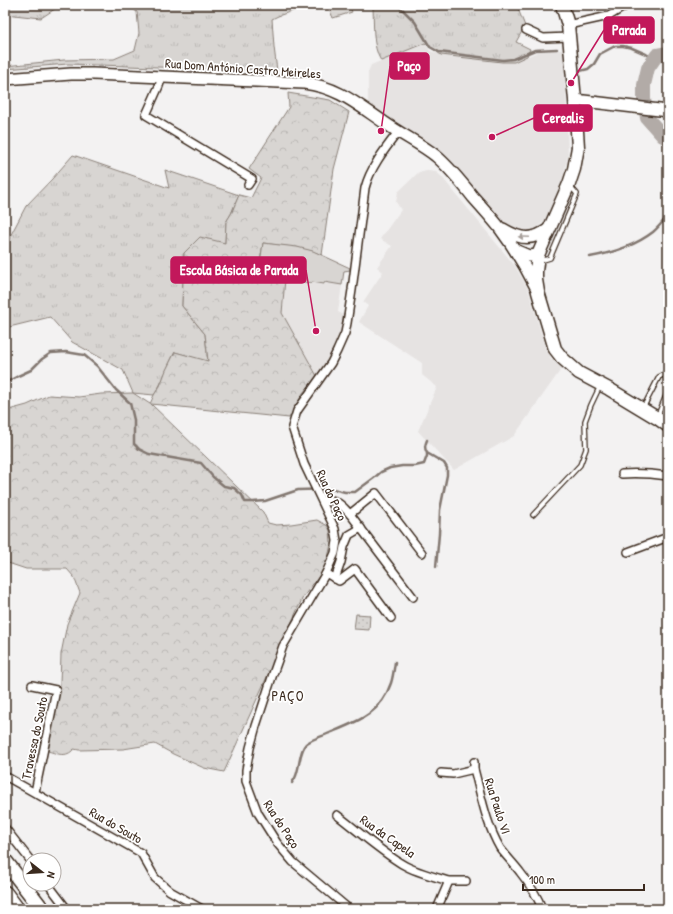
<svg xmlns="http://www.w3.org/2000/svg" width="673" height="914" viewBox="0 0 673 914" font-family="'Patrick Hand',sans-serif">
  <defs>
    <pattern id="grass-tufts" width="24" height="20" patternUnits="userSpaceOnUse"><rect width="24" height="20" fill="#d8d5d2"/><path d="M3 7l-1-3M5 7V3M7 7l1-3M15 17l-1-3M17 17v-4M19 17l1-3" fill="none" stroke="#bab7b4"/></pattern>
    <pattern id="forest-crowns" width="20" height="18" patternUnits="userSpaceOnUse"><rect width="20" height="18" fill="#d8d5d2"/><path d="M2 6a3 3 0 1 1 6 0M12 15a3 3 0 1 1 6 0" fill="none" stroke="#bab7b4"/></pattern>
    <pattern id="park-dots" width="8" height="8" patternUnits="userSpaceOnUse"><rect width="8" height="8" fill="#d8d5d2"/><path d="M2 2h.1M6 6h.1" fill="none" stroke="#bab7b4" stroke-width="1.8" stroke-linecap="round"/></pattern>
  </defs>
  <rect width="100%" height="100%" fill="#f3f2f2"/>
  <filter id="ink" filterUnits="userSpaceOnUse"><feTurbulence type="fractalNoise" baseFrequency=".025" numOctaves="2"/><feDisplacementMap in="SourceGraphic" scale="8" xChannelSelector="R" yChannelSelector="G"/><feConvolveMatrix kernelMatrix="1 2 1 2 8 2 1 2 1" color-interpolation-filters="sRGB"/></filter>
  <g filter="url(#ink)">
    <!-- built -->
    <g fill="#e6e3e2">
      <polygon points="425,43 430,51 441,54 502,62 514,62 540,51 563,50 566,92 568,156 563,178 558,191 545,220 536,229 529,232 523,233 504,225 457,169 431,147 368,106 368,72 371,65"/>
      <polygon points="428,171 436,172 441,176 515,266 528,289 543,339 551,359 562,368 514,436 454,470 418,431 437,387 422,375 422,363 359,322 368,306 363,302 383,272 377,267 392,246 380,239 401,210 396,202 398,192 419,172"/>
      <polygon points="285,279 311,283 312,282 324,284 324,282 342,285 338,312 344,315 340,335 330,356 317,376 282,313"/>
    </g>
    <!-- grass -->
    <g fill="url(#grass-tufts)" stroke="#8a8078">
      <polygon points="5,5 61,5 41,18 5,14"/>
      <polygon points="127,5 349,5 352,12 333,18 328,6 298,9 278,16 272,19 274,47 277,71 68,64 5,69 5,66 64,60 114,59 135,50 139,33 137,12"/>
      <path d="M 375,5 L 513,5 L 518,9 L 525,26 L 516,42 L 530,49 L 527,56 L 514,62 L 502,62 L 441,55 L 425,43 L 381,61 C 372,46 374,25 373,8 Z"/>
      <path d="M 73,155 L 169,188 L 165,170 L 239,195 L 231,214 L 226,222 L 225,243 L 184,253 L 182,306 L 205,334 L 208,362 L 175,352 C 167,366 163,382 154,395 L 133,393 L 123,370 L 72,342 L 50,317 L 5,328 L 5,246 L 26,206 L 52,179 Z"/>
    </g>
    <!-- forest -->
    <path fill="url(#forest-crowns)" stroke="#8a8078" d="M 288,93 L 330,100 L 349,112 L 334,169 L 322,255 C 303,247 283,246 263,243 L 258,276 L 285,279 L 282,313 L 317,376 L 303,393 L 289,418 L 151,404 L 263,512 L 268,523 L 276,525 L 291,524 L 317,520 L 328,526 L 330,531 L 331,544 L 326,567 L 303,597 L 224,772 L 204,768 L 173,754 L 155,744 L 123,749 L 79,750 L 74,749 C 66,758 58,754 48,751 L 56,708 L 60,684 L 61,654 L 67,624 L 80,593 L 74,577 L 67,569 L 26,569 L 5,562 L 5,411 L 27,405 L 49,395 L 79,397 L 101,394 L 133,393 L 150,404 L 154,395 L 160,386 L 166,370 L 175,352 L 208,361 L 205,334 L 182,306 L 184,253 L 200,237 L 225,243 L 226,222 L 231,214 L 239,195 L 251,198 L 261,178 L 249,169 L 289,107 Z"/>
    <!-- park -->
    <polygon fill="url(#park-dots)" stroke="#8a8078" points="356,614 370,615 369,630 354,629"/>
    <!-- pitch -->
    <polygon fill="#d8d5d2" stroke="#8a8078" points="263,243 297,247 313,251 350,268 350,270 344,271 342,285 324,282 324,284 312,282 312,283 258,276"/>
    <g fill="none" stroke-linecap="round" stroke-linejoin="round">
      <!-- stream -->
      <g stroke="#827770" stroke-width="2.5">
        <polyline points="398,5 415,22 430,47 439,52 503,60 513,59 535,50 557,49"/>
        <polyline points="580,71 588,69 594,64 600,54 615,46 623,46 632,48 646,54 655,59"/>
        <path d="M 590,257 C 612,253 635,246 653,232 C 659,227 663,221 668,216"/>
        <polyline points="5,383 18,376 31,370 42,359 51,353 66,352 84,355 97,366 116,390 130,403 134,420 134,444 139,449 149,454 201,463 213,477 224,486 234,488 242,495 245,502 253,502 265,501 298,490 333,489 345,492 355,492 374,478 381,472 390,468 402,466 415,466 424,464 427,456 427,453"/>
        <path d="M 427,440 C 425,445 424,448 427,453 L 444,463 L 447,468 L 447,475 L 440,510 L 439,534 L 436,567"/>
        <path d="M 292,783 C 292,782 295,779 295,778 C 300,769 299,749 307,743 C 314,738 324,736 332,732 C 359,721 381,713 391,683 C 393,677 394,669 395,662"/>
      </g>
      <!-- river -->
      <polyline stroke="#b2aba7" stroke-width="14" points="668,53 657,55 648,68 644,85 644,99 647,118 663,136 668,138"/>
      <!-- lane casing -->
      <g stroke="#3b2a1e" stroke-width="6">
        <g id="lane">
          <polyline points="540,261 550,258 577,194 571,187"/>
          <polyline points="643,408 659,377 665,374 668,374"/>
          <polyline points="658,415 668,391"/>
          <polyline points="533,515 580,465 586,449 585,421 591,405 600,386"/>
        </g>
      </g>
      <!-- street casing -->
      <g stroke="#3b2a1e" stroke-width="10">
        <g id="street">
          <polyline points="568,25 609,16 627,5"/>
          <polyline points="526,30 543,38 569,37"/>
          <polyline points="162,77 159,86 146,115 252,179 248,185"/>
          <path d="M 622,474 C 637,473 653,474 668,476"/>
          <path d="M 322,501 C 336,497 341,505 350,514 L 413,597"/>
          <polyline points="350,514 376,493 422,553"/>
          <polyline points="628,552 668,537"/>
          <polyline points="326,573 339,581 355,569 391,618"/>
          <polyline points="335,579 341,562 344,547 349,535 361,528"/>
          <polyline points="32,685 56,690 35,792"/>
          <path d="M 474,762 L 474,769 C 481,795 486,824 500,848 C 506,856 514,864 520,872 C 528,882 538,897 542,909"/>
          <polyline points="441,773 453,774 474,769"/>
          <polyline points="5,776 141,853 155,878 170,891 202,909"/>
          <path d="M 337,815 C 358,831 379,850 402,864 C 415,872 435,877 449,881 L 437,909"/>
          <polyline points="5,828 30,860"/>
          <polyline points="449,881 466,881"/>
          <polyline points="48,884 67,909"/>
          <path d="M 349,909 L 293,862 L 277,843 L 258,813 L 246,781 L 246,770 L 250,748 L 256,726 L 273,674 L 283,646 L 326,573 L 335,553 L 337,541 L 335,529 L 304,464 L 292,427 L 297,411 L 331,363 L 337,351 L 345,333 L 347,323 L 352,290 L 365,188 C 370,168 385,149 398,132"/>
        </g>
      </g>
      <!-- secondary casing -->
      <g stroke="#3b2a1e" stroke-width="14">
        <g id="secondary">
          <path d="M 5,79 L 71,74 L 93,74 L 304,83 C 338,87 358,105 385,123 C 402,135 421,144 436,156 C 450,168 462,183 473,197 C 482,207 491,217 499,227 C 514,247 526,267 537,289"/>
          <polyline points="575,100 668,111"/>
          <path d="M 503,229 C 521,240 533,241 550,228"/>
          <polyline points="515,250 529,256 538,255"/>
        </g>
      </g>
      <!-- primary casing -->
      <g stroke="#3b2a1e" stroke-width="15">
        <polyline id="primary" points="562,5 568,25 575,100 578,147 574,169 569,184 538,255 536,271 536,280 538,292 555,349 562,358 579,373 609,389 657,418 668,426"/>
      </g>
      <!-- highway casing -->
      <g stroke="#3b2a1e" stroke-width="17">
        <g id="highway">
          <polyline points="5,861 42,909"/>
          <polyline points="5,893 17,909"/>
        </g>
      </g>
      <!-- lane -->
      <use href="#lane" stroke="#fff" stroke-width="3.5"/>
      <!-- street -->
      <use href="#street" stroke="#fff" stroke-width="7"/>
      <!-- secondary -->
      <use href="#secondary" stroke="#fff" stroke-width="11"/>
      <!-- primary -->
      <use href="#primary" stroke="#fff" stroke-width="12"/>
      <!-- highway -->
      <use href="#highway" stroke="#fff" stroke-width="14"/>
    </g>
    <!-- one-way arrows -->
    <defs><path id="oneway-solid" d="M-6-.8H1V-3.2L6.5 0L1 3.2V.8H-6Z"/></defs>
    <use fill="#a79f9a" href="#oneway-solid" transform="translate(524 237) rotate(-177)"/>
  </g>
  <g text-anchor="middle" stroke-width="3.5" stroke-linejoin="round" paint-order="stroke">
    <!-- street labels -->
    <g font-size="13" fill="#3b2a1e" stroke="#fff">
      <text transform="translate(243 68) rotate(4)" y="5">Rua Dom António Castro Meireles</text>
      <text transform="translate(332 495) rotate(65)" y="5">Rua do Paço</text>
      <text transform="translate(34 738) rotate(-78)" y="5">Travessa do Souto</text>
      <text transform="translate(498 806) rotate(72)" y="5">Rua Paulo VI</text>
      <text transform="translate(282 824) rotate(57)" y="5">Rua do Paço</text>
      <text transform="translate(116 825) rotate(30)" y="5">Rua do Souto</text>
      <text transform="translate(388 836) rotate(35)" y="5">Rua da Capela</text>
    </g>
    <!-- neighbourhood labels -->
    <g font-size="14" letter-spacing="1" fill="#3b2a1e" stroke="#fff">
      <text x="288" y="701">PAÇO</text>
    </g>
  </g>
  <!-- callouts -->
  <path fill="none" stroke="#c2185b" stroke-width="1.5" d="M571 83L604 30M381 131L390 66M492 137L534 118M316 331L306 270"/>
  <g fill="#c2185b" stroke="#fff" stroke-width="1.5">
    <circle cx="571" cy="83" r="4"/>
    <circle cx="381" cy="131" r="4"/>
    <circle cx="492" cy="137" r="4"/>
    <circle cx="316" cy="331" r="4"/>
  </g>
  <g fill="#c2185b" stroke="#c2185b" stroke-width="1.5">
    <rect x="604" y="17" width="50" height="26" rx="4"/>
    <rect x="390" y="53" width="39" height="26" rx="4"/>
    <rect x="534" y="105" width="58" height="26" rx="4"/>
    <rect x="171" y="257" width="135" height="26" rx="4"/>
  </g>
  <g font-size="14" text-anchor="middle" font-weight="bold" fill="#fff">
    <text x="629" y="35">Parada</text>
    <text x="409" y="71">Paço</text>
    <text x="563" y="123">Cerealis</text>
    <text x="239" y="275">Escola Básica de Parada</text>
  </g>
  <!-- margin -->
  <rect width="673" height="914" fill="none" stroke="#fff" stroke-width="20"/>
  <rect x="10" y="10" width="653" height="894" fill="none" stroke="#3b2a1e" stroke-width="1.5" filter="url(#ink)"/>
  <!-- north arrow -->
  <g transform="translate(42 872) rotate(107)"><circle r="19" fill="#ffffff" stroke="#b1aaa5"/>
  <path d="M0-3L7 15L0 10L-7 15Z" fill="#3b2a1e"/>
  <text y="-6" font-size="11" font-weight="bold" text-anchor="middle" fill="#3b2a1e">N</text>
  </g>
  <!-- scale -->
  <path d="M523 884v6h121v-6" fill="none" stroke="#3b2a1e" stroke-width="2"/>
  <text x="529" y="884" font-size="12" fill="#3b2a1e" stroke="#ffffff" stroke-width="3" paint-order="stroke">100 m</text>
</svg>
